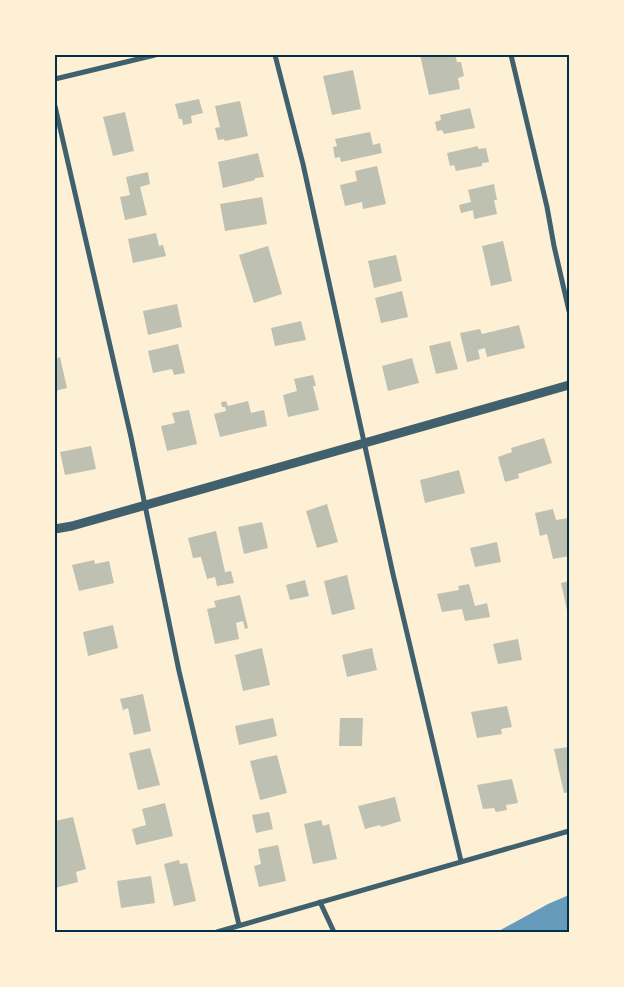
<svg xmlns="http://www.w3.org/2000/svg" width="624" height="987" viewBox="0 0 624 987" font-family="'Open Sans',sans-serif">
  <rect width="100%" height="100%" fill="#fdf0d5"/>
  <!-- water -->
  <polygon fill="#669bbc" points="569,895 569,932 497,932 548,904"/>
  <!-- building -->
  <g fill="#bec0b2">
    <polygon points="420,55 455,55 457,62 461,62 464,76 458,78 460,89 429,95"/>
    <polygon points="353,70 361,109 332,115 323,76"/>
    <polygon points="199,99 203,113 191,116 192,123 183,125 182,119 179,119 175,104"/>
    <polygon points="240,101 248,136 225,141 224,139 218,140 215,128 220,127 215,106"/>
    <polygon points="470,108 475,128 444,134 442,130 437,131 435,122 441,120 440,115"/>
    <polygon points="125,112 134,151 113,156 103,117"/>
    <polygon points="370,132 373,145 380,143 382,153 341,162 340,157 335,158 333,147 337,146 335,139"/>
    <polygon points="478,146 478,149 486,148 489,162 482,163 482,166 456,171 454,165 450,166 447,153"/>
    <polygon points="258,153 264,177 255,178 255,180 223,188 218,162"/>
    <polygon points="377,166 386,204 363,209 362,202 345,206 340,185 357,181 355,171"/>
    <polygon points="148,172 150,184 140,187 147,215 125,220 120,197 130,195 126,177"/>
    <polygon points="494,184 497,200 494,200 497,214 474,219 473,210 461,213 459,205 471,202 468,190"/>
    <polygon points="262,197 267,224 225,231 220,204"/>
    <polygon points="156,233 159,246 163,245 166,256 133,263 128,239"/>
    <polygon points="503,241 512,281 491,286 482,246"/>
    <polygon points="268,246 282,294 254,303 239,255"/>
    <polygon points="396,255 402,281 374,288 368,261"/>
    <polygon points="402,291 408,317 381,323 375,298"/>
    <polygon points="177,304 182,327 148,335 143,311"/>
    <polygon points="301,321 306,340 275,346 271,328"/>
    <polygon points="519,325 525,348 487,357 485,348 478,350 480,359 467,362 460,333 480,329 482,334"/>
    <polygon points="450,341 458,369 436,374 429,346"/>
    <polygon points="178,344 185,373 174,375 172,369 153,373 148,351"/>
    <polygon points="60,357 67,388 55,391 55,359"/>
    <polygon points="412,358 419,383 388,391 382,366"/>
    <polygon points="313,375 316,386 313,386 319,410 288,417 283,395 297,391 294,379"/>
    <polygon points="226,401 228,406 248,401 251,413 264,410 267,426 220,437 214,414 226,411 225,407 222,407 221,402"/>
    <polygon points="189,410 197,444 167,451 161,426 175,423 172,413"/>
    <polygon points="544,438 552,463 518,474 519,478 505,482 498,457 512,452 511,448"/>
    <polygon points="91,446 96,469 65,475 60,452"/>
    <polygon points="459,470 465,493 425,503 420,480"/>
    <polygon points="327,504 338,542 317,548 306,511"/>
    <polygon points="553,509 556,520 569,518 569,556 553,559 547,534 540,536 535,513"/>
    <polygon points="262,522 268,548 244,554 238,527"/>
    <polygon points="216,531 225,572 231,571 234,583 217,586 215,577 207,579 201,557 193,558 188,538"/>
    <polygon points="497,542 501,562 475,567 470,548"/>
    <polygon points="94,560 95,564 109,561 114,583 79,591 72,565"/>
    <polygon points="347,575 355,609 332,615 324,581"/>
    <polygon points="305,580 309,596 290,600 286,585"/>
    <polygon points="569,581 569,615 568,615 561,583"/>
    <polygon points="469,584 475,606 487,603 490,617 465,621 462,609 442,612 437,594 459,590 458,586"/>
    <polygon points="240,595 248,628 245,629 243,621 236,623 239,639 215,644 207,609 216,607 214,601"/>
    <polygon points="113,625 118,648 88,656 83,632"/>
    <polygon points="518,639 522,660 498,664 493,644"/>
    <polygon points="262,648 270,685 243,691 235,655"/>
    <polygon points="372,648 377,670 347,677 342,655"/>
    <polygon points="143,694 151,731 134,735 128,708 123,710 120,699"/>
    <polygon points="507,706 512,727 501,729 502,734 477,738 471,712"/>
    <polygon points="273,718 277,736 239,745 235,726"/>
    <polygon points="340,718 363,718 362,746 339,746"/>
    <polygon points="569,747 569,792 564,793 554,749"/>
    <polygon points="150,748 160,785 138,790 129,753"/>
    <polygon points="277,755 287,793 260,800 250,761"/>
    <polygon points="512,779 518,803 506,805 507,810 496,812 494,808 483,809 477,785"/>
    <polygon points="395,797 401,821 381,827 380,825 365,829 358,806"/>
    <polygon points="165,803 173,836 136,845 132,829 146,825 142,809"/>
    <polygon points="269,812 273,829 256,833 252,815"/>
    <polygon points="73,817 86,869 76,872 78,882 55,888 55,821"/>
    <polygon points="321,820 323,826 329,824 337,859 313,864 304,824"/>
    <polygon points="278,845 286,881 259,887 254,866 261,864 258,849"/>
    <polygon points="179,860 180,864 187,863 196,901 174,906 164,864"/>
    <polygon points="151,876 155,903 121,908 117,881"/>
  </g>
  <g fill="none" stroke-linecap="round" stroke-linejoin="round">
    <!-- minor -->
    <g stroke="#3f606c" stroke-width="5">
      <polyline points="275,55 303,164 393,574 461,861"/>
      <polyline points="511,55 547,207 554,246 569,311"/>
      <polyline points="55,79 155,55"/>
      <polyline points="55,106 131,437 179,671 239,925"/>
      <polyline points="320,902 334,932"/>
      <polyline points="217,932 569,831"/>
    </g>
    <!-- tertiary -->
    <polyline stroke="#3f606c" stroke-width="9" points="55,529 72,526 569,385"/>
  </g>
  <!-- border -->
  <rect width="624" height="987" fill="none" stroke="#fdf0d5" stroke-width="112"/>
  <rect x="56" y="56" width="512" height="875" fill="none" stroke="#003049" stroke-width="2"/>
</svg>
